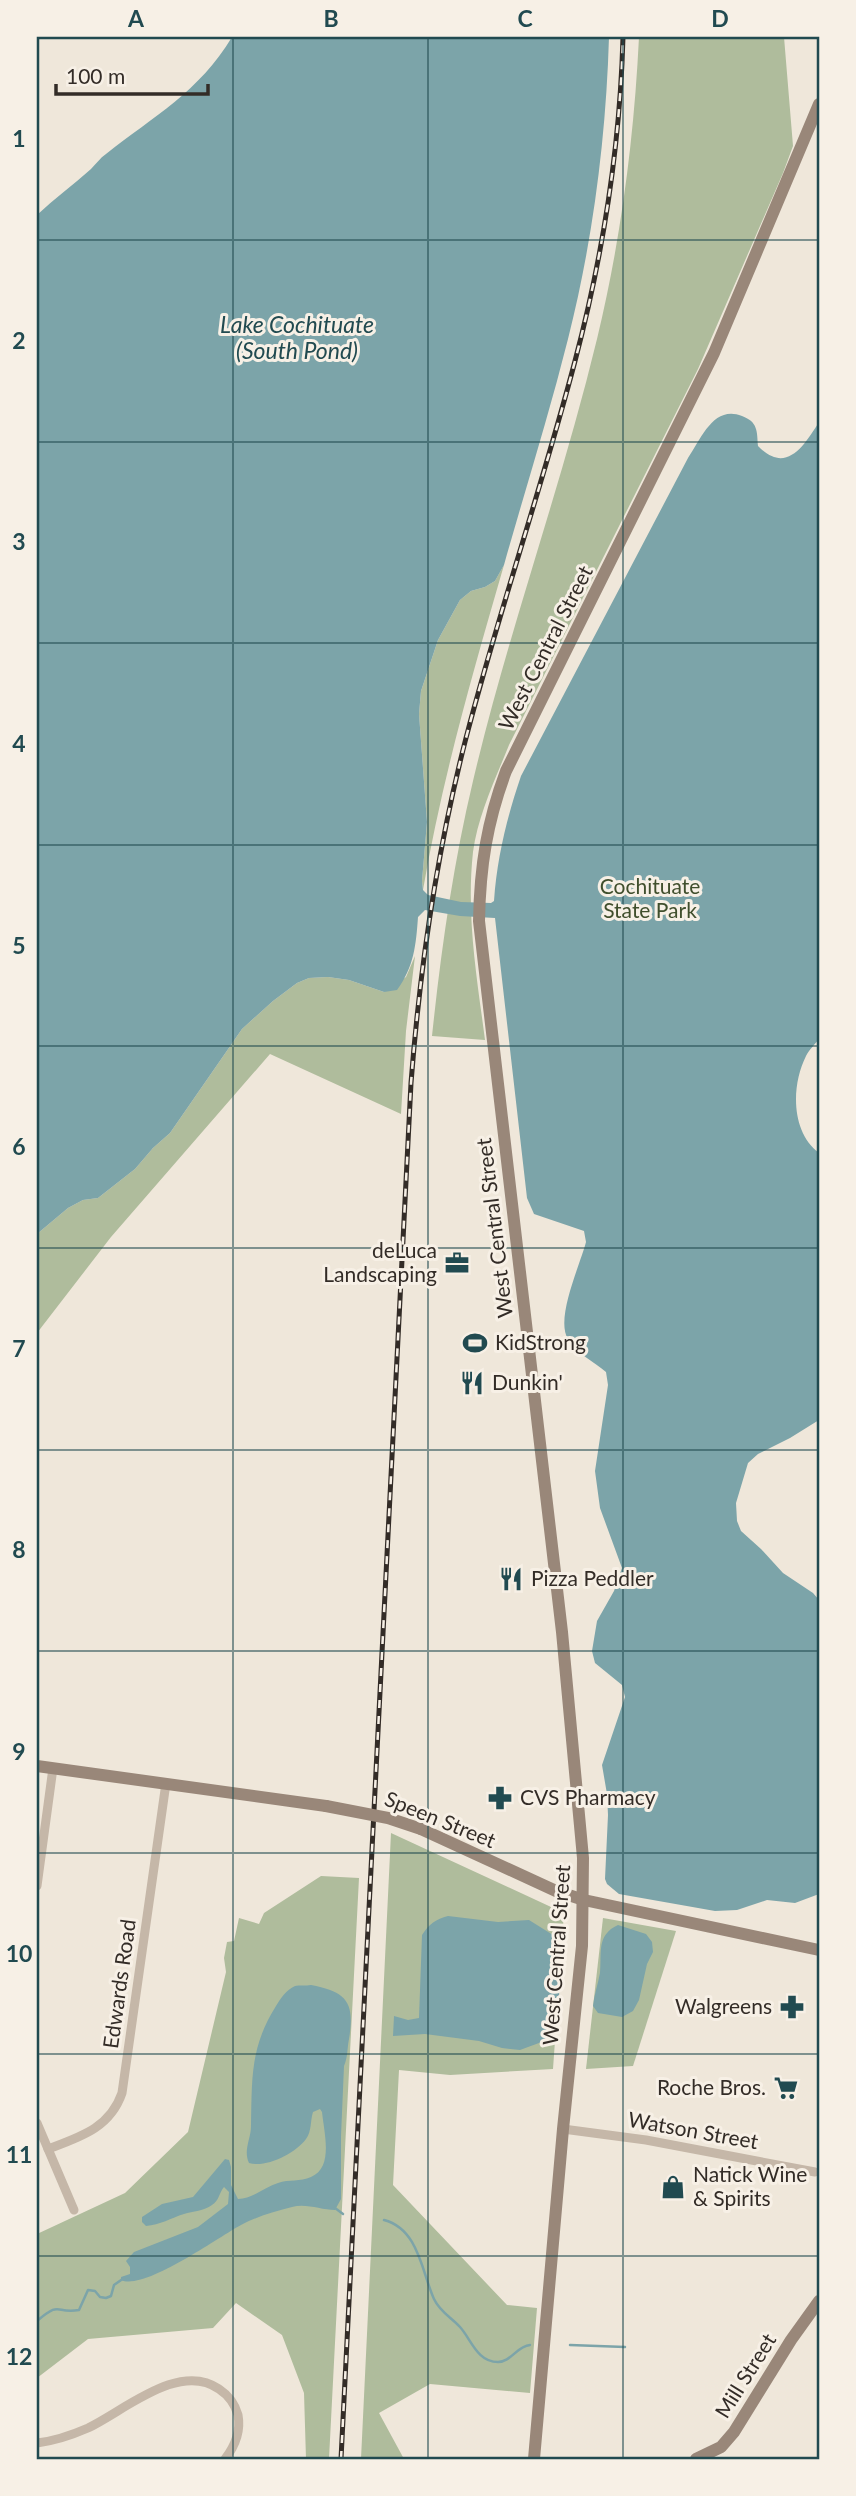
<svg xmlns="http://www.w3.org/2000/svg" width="856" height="2496" viewBox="0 0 856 2496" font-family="Lato,sans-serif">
  <rect width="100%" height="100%" fill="#efe7da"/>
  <!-- green -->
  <g fill="#afbc9c">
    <path d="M 639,37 L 784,37 L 793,146 L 783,173 L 698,369 L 509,745 C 495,780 478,815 473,852 C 466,916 477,978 485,1040 L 432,1036 C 441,951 453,865 473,781 C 508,632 561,488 597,339 C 621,239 634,139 639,37 Z"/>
    <path d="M 504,565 C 473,672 442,779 423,890 L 422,881 L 427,822 L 419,714 L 421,691 L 438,640 L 460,600 L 471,591 L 485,587 L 495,581 Z"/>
    <polygon points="415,956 406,1031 401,1114 270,1054 111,1237 37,1333 37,1234 68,1208 83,1200 98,1198 135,1169 153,1148 170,1133 242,1029 273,1001 297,983 309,978 328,977 349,980 384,992 406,977"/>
    <polygon points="391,1833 564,1913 553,2069 450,2075 399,2070 393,2185 507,2305 537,2308 530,2393 430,2384 379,2413 404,2459 361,2459"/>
    <polygon points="321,1876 359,1878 329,2459 306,2459 304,2393 282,2335 236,2303 213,2328 88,2339 37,2378 37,2234 125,2193 188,2132 226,1972 224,1958 227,1942 234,1941 239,1918 259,1924 264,1913"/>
    <polygon points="603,1918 676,1931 633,2066 586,2069"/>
  </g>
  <!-- water -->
  <g fill="#7ca4a9">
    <path d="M 232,37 L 609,37 C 606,138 593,240 568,339 C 549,415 525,490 504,565 L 495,581 L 485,587 L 471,591 L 460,600 L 438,640 L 421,691 L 419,714 L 427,822 L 422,881 L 423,890 L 428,895 L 461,902 L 491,903 L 494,901 C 497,858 507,817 521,776 L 688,458 C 702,437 714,405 742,416 C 758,422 757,431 758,446 C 786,475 804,446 819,422 L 819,1039 C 815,1044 809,1050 806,1056 C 791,1086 791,1132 819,1153 L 819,1420 L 790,1438 L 758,1454 L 748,1463 L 736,1503 L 737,1521 L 741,1531 L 761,1549 L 783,1573 L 813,1593 L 819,1600 L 819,1894 L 795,1903 L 767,1900 L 737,1910 L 715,1911 L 619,1894 L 607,1884 L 605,1879 L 608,1815 L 607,1794 L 602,1765 L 625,1697 L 622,1685 L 595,1663 L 592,1651 L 597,1621 L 614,1591 L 622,1568 L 600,1508 L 595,1471 L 608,1385 L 606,1372 C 594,1362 576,1353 568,1339 C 555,1319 580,1265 586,1242 L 584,1231 L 534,1214 L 527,1198 L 495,918 L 460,916 L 425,910 L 418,917 C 416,945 414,967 397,990 L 384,992 L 349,980 L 328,977 L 309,978 L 297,983 L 273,1001 L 242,1029 L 170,1133 L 153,1148 L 135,1169 L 98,1198 L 83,1200 L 68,1208 L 37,1234 L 37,215 C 54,199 73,185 91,169 C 96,164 100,158 106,154 C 154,116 199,92 232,37 Z"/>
    <path d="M 448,1916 L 498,1922 L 529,1920 L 553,1935 L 561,1959 L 558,2016 L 554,2031 L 547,2040 L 520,2050 L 502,2048 L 479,2041 L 425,2034 L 393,2036 L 394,2016 L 408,2020 L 419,2018 L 422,1935 C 429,1924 436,1919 448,1916 Z"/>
    <path d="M 618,1925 L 646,1934 L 652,1942 L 653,1952 L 647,1964 L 639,2000 L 633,2011 L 622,2017 L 598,2013 L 593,2006 C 594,1995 598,1984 600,1973 C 602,1953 596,1935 618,1925 Z"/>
    <path d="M 311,1985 C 347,1992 355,2002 349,2039 C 347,2049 348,2056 344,2066 L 341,2136 L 341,2199 L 335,2210 C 321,2210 306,2203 292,2207 C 275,2211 256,2217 241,2225 C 217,2238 144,2291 121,2280 L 121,2277 L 130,2274 L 130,2267 L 126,2261 L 134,2252 L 198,2227 L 228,2204 L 229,2192 L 224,2187 C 219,2193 219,2201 212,2205 C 204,2211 193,2211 184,2214 C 171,2218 160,2225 146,2226 L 142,2222 L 142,2217 L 162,2204 L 193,2197 L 225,2159 L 229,2160 L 231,2167 L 231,2185 L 238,2199 C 252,2199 265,2187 278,2183 C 289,2179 300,2182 311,2177 C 334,2168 324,2132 322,2112 L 320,2109 L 313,2112 C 310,2121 312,2131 306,2139 C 295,2154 266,2168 249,2163 C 243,2150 251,2139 251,2126 C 252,2079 250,2047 276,2006 C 281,1998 286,1990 295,1986 C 299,1985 306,1986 311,1985 Z"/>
  </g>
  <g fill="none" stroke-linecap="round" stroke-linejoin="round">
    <!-- stream -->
    <g stroke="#7ca4a9" stroke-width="2.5">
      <polyline points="335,2208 343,2214"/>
      <path d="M 384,2220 C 419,2229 422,2273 434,2299 C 440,2312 451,2317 460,2327 C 471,2339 477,2362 498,2362 C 511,2362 517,2346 530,2345"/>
      <path d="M 37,2321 C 62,2300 54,2314 79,2310 L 88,2290 L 95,2291 L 100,2297 L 106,2298 L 111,2296 L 114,2285 L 124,2278"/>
      <polyline points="570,2345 625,2347"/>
    </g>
    <!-- street -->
    <g stroke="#c5b7a8" stroke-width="9">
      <polyline points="37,1886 53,1768"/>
      <polyline points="37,2123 74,2210"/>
      <polyline points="563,2129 646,2140 815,2172"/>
      <path d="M 48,2149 C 80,2137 110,2128 122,2093 L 166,1783"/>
      <path d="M 37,2443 C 54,2441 72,2435 88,2428 C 124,2411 179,2361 219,2389 C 228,2395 235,2404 238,2415 C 241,2431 235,2446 225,2459"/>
    </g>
    <!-- secondary -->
    <g stroke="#998779" stroke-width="12">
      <polyline points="37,1766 326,1806"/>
      <polyline points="421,1829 556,1891 584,1900 819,1950"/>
      <path d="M 534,2459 L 563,2129 L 582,1946 L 583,1858 L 562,1632 L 479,921 C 480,866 487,822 506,771 L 714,353 L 819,104"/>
      <polyline points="696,2459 721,2447 734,2432 791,2340 819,2301"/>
    </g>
    <!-- rail casing -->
    <g stroke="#332c27" stroke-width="5">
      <path id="rail" d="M 341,2459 L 411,1083 C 420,966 437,851 466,738 C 499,611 542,487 575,361 C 603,255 620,146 623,37"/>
    </g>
    <!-- rail -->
    <use href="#rail" stroke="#f7f0e6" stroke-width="2.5" stroke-dasharray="8" stroke-linecap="butt"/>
    <!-- secondary-bridge -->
    <polyline stroke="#998779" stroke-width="12" points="326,1806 388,1818 421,1829"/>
  </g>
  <!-- grid -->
  <path fill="none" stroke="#214a50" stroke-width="2" stroke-opacity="0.55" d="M 233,37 L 233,2459M 428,37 L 428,2459M 623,37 L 623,2459M 37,240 L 819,240M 37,442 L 819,442M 37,643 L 819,643M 37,845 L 819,845M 37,1046 L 819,1046M 37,1248 L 819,1248M 37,1450 L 819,1450M 37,1651 L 819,1651M 37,1853 L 819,1853M 37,2054 L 819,2054M 37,2256 L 819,2256"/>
  <!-- icons -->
  <defs>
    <g id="office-bare" transform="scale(1.89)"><path d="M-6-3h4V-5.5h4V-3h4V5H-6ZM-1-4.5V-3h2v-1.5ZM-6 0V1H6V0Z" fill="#214a50" stroke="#f7f0e6" stroke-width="2.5" paint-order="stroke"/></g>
    <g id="stadium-bare" transform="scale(1.89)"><path d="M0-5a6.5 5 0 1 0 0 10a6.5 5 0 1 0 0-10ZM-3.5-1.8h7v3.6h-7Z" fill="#214a50" stroke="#f7f0e6" stroke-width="2.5" paint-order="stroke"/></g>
    <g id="restaurant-bare" transform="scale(1.89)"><path d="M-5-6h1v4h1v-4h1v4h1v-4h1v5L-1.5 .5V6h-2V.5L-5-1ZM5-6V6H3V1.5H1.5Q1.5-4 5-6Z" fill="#214a50" stroke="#f7f0e6" stroke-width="2.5" paint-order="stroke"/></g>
    <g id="pharmacy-bare" transform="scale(1.89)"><path d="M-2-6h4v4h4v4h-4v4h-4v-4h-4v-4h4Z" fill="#214a50" stroke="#f7f0e6" stroke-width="2.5" paint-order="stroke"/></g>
    <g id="supermarket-bare" transform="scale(1.89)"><path d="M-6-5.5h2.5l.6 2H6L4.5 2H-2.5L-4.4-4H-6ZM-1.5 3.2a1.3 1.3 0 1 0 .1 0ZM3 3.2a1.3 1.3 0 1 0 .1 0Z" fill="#214a50" stroke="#f7f0e6" stroke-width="2.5" paint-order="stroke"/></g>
    <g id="shop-bare" transform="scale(1.89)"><path d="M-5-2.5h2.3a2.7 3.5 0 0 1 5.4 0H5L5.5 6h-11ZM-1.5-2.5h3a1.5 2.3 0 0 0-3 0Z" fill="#214a50" stroke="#f7f0e6" stroke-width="2.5" paint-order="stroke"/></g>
  </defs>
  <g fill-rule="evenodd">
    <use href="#office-bare" x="457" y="1263"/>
    <use href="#stadium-bare" x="475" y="1343"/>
    <use href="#restaurant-bare" x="472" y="1383"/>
    <use href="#restaurant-bare" x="511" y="1579"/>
    <use href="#pharmacy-bare" x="500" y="1798"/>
    <use href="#pharmacy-bare" x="792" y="2007"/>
    <use href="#supermarket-bare" x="786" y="2088"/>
    <use href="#shop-bare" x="673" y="2187"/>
  </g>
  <g text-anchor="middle" stroke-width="6" stroke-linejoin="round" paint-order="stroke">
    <!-- street labels -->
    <g font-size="21" fill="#332c27" stroke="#f7f0e6">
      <text transform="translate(546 648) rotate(-63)" y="7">West Central Street</text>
      <text transform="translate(495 1228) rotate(-97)" y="7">West Central Street</text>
      <text transform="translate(440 1820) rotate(22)" y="7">Speen Street</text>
      <text transform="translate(557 1955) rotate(-86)" y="7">West Central Street</text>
      <text transform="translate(120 1984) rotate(-82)" y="7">Edwards Road</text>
      <text transform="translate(693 2131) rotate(10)" y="7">Watson Street</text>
      <text transform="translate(746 2376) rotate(-58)" y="7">Mill Street</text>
    </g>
    <!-- park labels -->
    <g font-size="21" fill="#404f2d" stroke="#f7f0e6">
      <text x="650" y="894">Cochituate<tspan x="650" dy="24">State Park</tspan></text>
    </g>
    <!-- poi labels -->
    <g font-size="21" fill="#332c27" stroke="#f7f0e6" text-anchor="start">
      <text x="437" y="1258" text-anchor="end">deLuca<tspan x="437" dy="24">Landscaping</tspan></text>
      <text x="495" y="1350">KidStrong</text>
      <text x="492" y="1390">Dunkin'</text>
      <text x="531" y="1586">Pizza Peddler</text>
      <text x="520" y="1805">CVS Pharmacy</text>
      <text x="772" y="2014" text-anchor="end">Walgreens</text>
      <text x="766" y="2095" text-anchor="end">Roche Bros.</text>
      <text x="693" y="2182">Natick Wine<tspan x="693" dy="24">&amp; Spirits</tspan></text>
    </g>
    <!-- water labels -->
    <g font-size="23" font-style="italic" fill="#214a50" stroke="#f7f0e6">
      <text x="297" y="333">Lake Cochituate<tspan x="297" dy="26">(South Pond)</tspan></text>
    </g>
  </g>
  <!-- border -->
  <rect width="856" height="2496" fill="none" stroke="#f7f0e6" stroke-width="77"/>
  <!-- scale -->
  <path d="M56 84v10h152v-10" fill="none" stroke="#332c27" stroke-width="3.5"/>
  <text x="66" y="84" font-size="21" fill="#332c27" stroke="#f7f0e6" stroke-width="5" paint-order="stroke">100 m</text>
  <rect x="38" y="38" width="780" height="2420" fill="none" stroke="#214a50" stroke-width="2.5"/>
  <g font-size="23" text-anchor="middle" font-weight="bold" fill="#214a50">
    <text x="136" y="27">A</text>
    <text x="331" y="27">B</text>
    <text x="525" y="27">C</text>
    <text x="720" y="27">D</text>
    <text x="19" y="147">1</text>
    <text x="19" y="349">2</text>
    <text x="19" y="550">3</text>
    <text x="19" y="752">4</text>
    <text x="19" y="954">5</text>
    <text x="19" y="1155">6</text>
    <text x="19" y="1357">7</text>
    <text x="19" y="1558">8</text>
    <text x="19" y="1760">9</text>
    <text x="19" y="1962">10</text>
    <text x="19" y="2163">11</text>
    <text x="19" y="2365">12</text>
  </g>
</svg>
